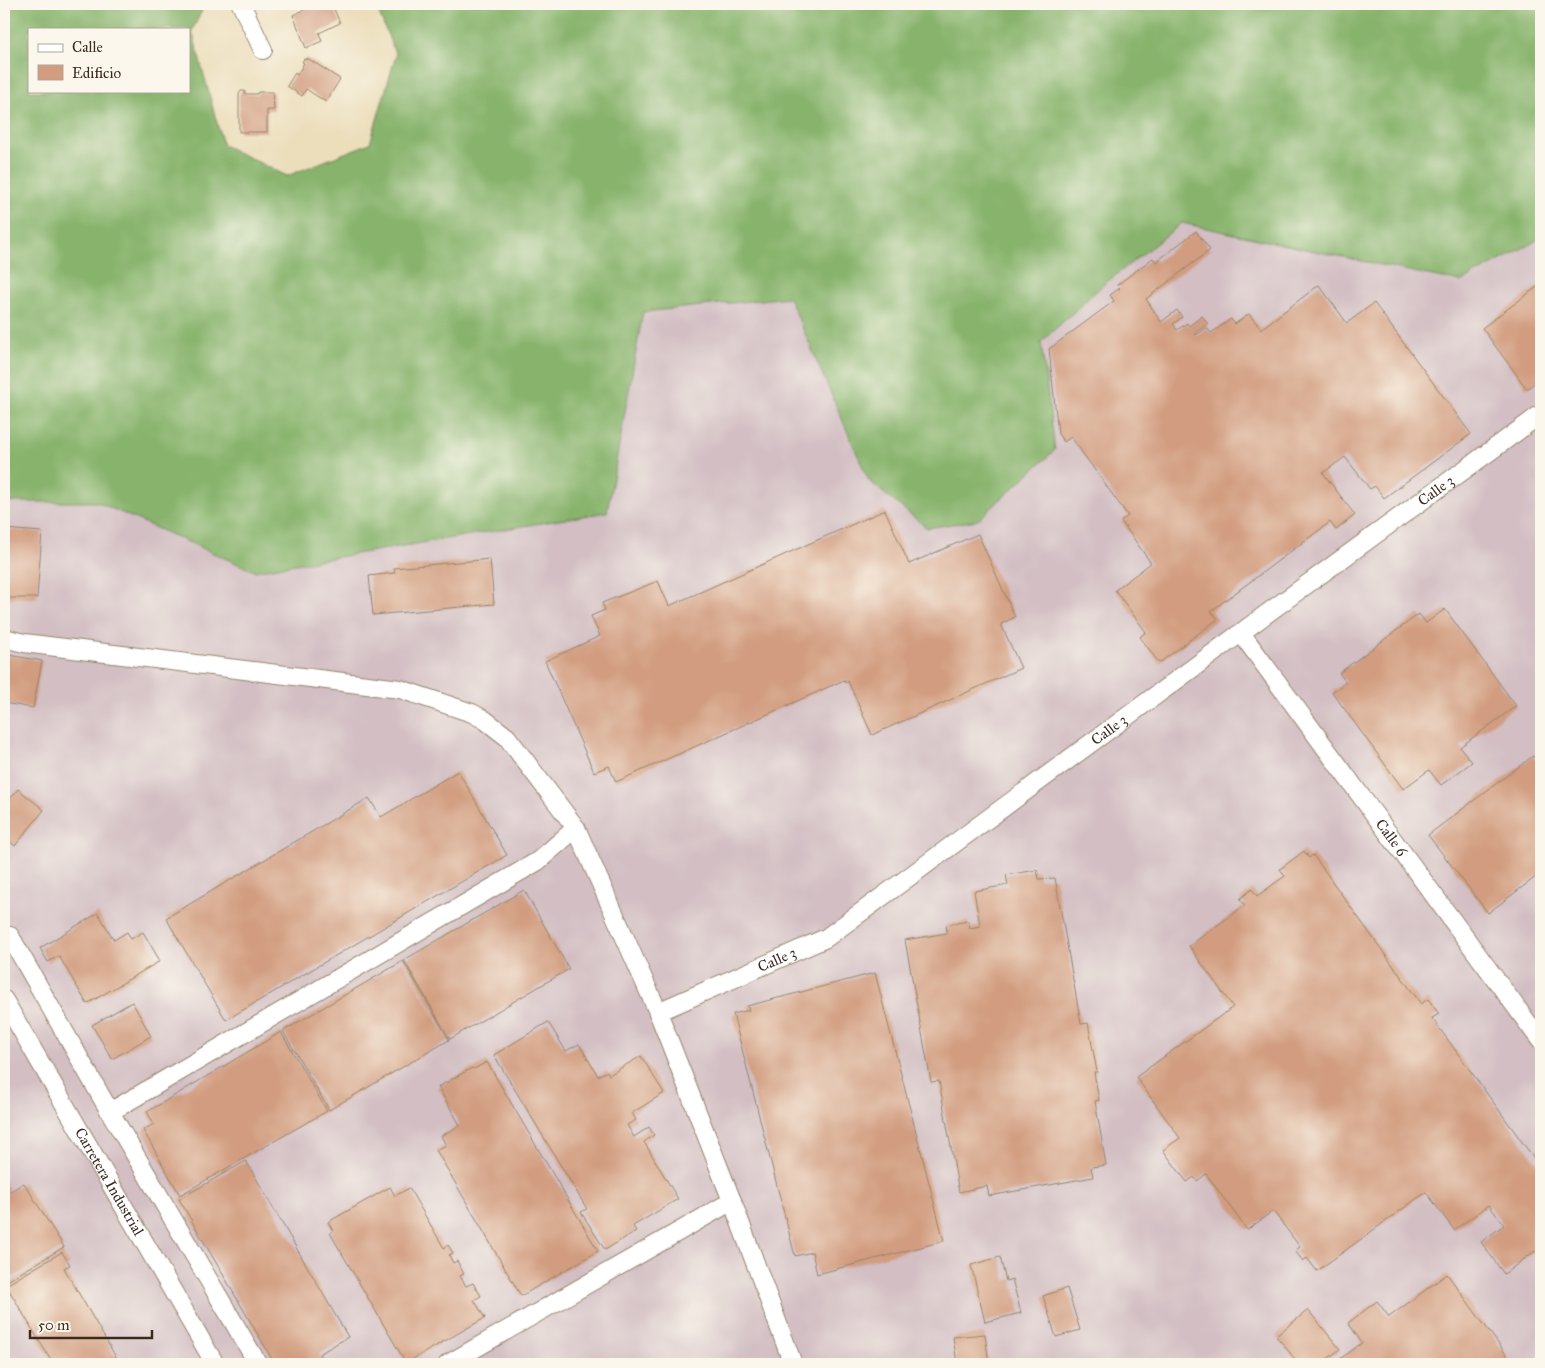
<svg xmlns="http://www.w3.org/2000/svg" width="1545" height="1368" viewBox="0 0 1545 1368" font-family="'IM FELL Great Primer',serif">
  <rect width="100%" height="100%" fill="#fbf7ec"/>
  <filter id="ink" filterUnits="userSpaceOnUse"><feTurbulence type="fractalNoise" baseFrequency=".02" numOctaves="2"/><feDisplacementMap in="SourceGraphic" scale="10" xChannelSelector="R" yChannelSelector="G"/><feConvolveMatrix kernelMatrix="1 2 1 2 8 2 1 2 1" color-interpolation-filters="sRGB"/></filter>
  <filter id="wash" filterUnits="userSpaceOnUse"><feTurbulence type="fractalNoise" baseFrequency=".0096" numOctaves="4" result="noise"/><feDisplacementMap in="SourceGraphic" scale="20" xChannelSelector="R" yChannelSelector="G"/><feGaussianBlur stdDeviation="1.12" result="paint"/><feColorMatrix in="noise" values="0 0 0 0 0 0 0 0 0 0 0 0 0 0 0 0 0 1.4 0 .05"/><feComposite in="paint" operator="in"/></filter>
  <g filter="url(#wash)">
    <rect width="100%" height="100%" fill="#ecdebb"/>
    <!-- industrial -->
    <polygon fill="#d2bec3" points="1182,223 1461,282 1541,238 1541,1364 13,1364 4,1348 4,502 97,502 254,571 607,512 643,312 789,297 869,481 927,528 978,520 1055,449 1041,342 1103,285"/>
    <!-- forest -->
    <path fill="#87b36c" stroke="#616e45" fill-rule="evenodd" d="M 4,4 L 205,4 L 192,31 L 223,145 L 287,176 L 370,143 L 396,55 L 375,4 L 1541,4 L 1541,238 L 1461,282 L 1182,223 L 1103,285 L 1041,342 L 1055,450 L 978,520 L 927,528 L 869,481 L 789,297 L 643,312 L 607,512 L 254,571 L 97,502 L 4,502 ZM 29,29 L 189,29 L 189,91 L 29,91 Z"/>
    <g id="blocks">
      <!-- building -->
      <g fill="#d19c7f">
        <polygon points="317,4 332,4 340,23 319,33 322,41 306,48 293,15"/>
        <polygon points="307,58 340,79 326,102 306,89 302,96 287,86 295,73 297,75 304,63 302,62 304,59 306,60"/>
        <polygon points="241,91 245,91 245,94 257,94 258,92 273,92 274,110 267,110 267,132 239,132 239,94"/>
        <polygon points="1196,231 1210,250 1146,299 1161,322 1177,310 1182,317 1173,324 1177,330 1187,323 1189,326 1202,316 1208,324 1195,333 1196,335 1207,328 1211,333 1231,319 1235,324 1249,314 1261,329 1319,285 1347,323 1374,303 1471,434 1384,498 1375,486 1370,489 1345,457 1323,473 1355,515 1336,530 1330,522 1211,611 1218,619 1159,663 1140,637 1146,632 1115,590 1151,563 1121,521 1128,516 1071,437 1064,442 1058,434 1049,349 1114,301 1110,295 1120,288 1117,285 1153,258 1156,262"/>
        <polygon points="1541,284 1541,378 1527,389 1482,328"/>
        <polygon points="885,510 909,564 978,534 1015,617 1001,624 1021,668 872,735 848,681 845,683 844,680 616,782 609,766 594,772 545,661 600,636 591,616 605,610 602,603 658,581 669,606"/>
        <polygon points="4,529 42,532 37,598 4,598"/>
        <polygon points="490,559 494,604 373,615 369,576 395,573 394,568"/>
        <polygon points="1445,609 1516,706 1460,747 1472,762 1441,785 1429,770 1403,789 1332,692 1346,682 1339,673 1419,614 1426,623"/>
        <polygon points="4,654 42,661 33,708 4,703"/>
        <polygon points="1533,756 1541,766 1541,873 1488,913 1428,835"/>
        <polygon points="458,771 507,855 226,1020 166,918 369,798 381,817"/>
        <polygon points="18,789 44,810 15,846 4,836 4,807"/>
        <polygon points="1304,851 1309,858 1313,855 1421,1004 1428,999 1439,1014 1432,1018 1541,1168 1541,1256 1540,1257 1535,1251 1504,1274 1481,1242 1504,1225 1489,1205 1454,1230 1426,1192 1317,1271 1307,1258 1303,1261 1295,1251 1300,1247 1273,1211 1247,1230 1206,1174 1197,1181 1194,1177 1187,1182 1163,1150 1180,1138 1136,1077 1233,1007 1189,946 1245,905 1240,899 1252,889 1257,896 1285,876 1280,869"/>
        <polygon points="1037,870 1039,879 1055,878 1081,1024 1088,1023 1097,1072 1094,1072 1099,1100 1095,1101 1106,1165 1091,1167 1093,1177 989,1196 987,1186 959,1192 939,1081 931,1082 905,940 947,933 946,925 968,921 970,928 980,926 974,891 1008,885 1006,875"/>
        <polygon points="524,890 569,969 450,1039 404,960"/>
        <polygon points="98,913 114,940 127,932 131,939 143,932 160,961 87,1004 59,956 48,962 40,948"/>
        <polygon points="403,961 449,1040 329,1110 283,1031"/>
        <polygon points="875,973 944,1241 817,1274 812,1252 795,1256 733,1014 749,1010 747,1006"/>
        <polygon points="132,1002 151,1036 112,1059 92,1025"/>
        <polygon points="548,1022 566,1051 579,1044 598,1076 607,1071 609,1075 641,1056 664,1093 632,1113 636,1120 627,1125 634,1137 649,1127 654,1135 644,1142 678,1199 633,1226 636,1231 605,1250 581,1212 587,1209 494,1055"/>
        <polygon points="281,1032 327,1111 180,1195 143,1130 154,1124 147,1112"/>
        <polygon points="487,1062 598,1251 521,1296 436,1150 446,1145 441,1136 460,1125 438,1087 472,1068 474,1069"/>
        <polygon points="246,1161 348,1337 319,1354 325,1364 275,1364 179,1199"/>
        <polygon points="4,1181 9,1190 4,1193"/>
        <polygon points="24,1183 64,1247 4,1283 4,1195"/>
        <polygon points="390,1187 395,1196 409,1188 444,1248 448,1245 453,1253 449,1255 453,1263 457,1261 464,1274 460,1276 466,1286 473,1283 481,1296 474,1300 485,1318 406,1363 330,1233 333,1231 328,1222"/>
        <polygon points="62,1252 70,1265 64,1268 120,1364 53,1364 6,1285"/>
        <polygon points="1000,1257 1006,1281 1012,1279 1021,1313 985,1322 971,1265"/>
        <polygon points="1447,1274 1508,1357 1498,1364 1333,1364 1362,1343 1348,1323 1377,1301 1389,1317"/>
        <polygon points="1067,1288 1080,1330 1056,1337 1043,1296"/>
        <polygon points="1308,1310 1340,1349 1321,1364 1299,1364 1276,1336"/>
        <polygon points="985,1334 989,1364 957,1364 953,1337"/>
      </g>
    </g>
  </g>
  <g filter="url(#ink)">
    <use href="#blocks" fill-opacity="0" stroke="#94846c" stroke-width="1"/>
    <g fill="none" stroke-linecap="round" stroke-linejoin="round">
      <!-- minor casing -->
      <g stroke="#94846c" stroke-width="20">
        <g id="minor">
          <polyline points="241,4 263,50"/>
          <path id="s1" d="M 1241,633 L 1541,1041"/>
          <polyline points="4,638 24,643 400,689 472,713 485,720 507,737 576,828 658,1012 732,1201 793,1364"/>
          <polyline points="10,936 110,1112 258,1364"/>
          <path id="s2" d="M 4,1000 L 215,1364"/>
          <path id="s3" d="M 658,1012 L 826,938 L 1269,612 L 1541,414"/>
          <polyline points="110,1112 538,861 576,828"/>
          <polyline points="448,1364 732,1201"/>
        </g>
      </g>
      <!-- minor -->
      <use href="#minor" stroke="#fff" stroke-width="18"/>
    </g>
  </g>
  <g text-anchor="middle" stroke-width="4" stroke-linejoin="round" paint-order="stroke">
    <!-- street labels -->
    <g font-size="15" fill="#3b2a1e" stroke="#fbf7ec">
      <text dy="5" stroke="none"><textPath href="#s3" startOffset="940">Calle 3</textPath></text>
      <text dy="5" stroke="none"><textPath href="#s3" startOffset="535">Calle 3</textPath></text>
      <text dy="5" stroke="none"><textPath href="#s1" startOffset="254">Calle 6</textPath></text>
      <text dy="5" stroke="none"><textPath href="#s3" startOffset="130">Calle 3</textPath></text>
      <text dy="5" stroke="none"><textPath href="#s2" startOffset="210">Carretera Industrial</textPath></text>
    </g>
  </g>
  <!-- margin -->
  <rect width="1545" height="1368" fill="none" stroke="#fbf7ec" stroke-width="20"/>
  <!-- legend -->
  <rect x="28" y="28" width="162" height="65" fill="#fbf7ec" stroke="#aea59a"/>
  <rect x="38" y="44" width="25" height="8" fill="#ffffff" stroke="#aea59a"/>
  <text x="72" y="52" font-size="15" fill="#3b2a1e">Calle</text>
  <rect x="38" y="65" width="25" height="15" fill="#d19c7f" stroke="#aea59a"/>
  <text x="72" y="78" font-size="15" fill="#3b2a1e">Edificio</text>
  <!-- scale -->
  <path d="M30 1330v8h122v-8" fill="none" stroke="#3b2a1e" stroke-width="2.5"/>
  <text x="38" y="1330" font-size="15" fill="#3b2a1e" stroke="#fbf7ec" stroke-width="4" paint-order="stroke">50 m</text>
</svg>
